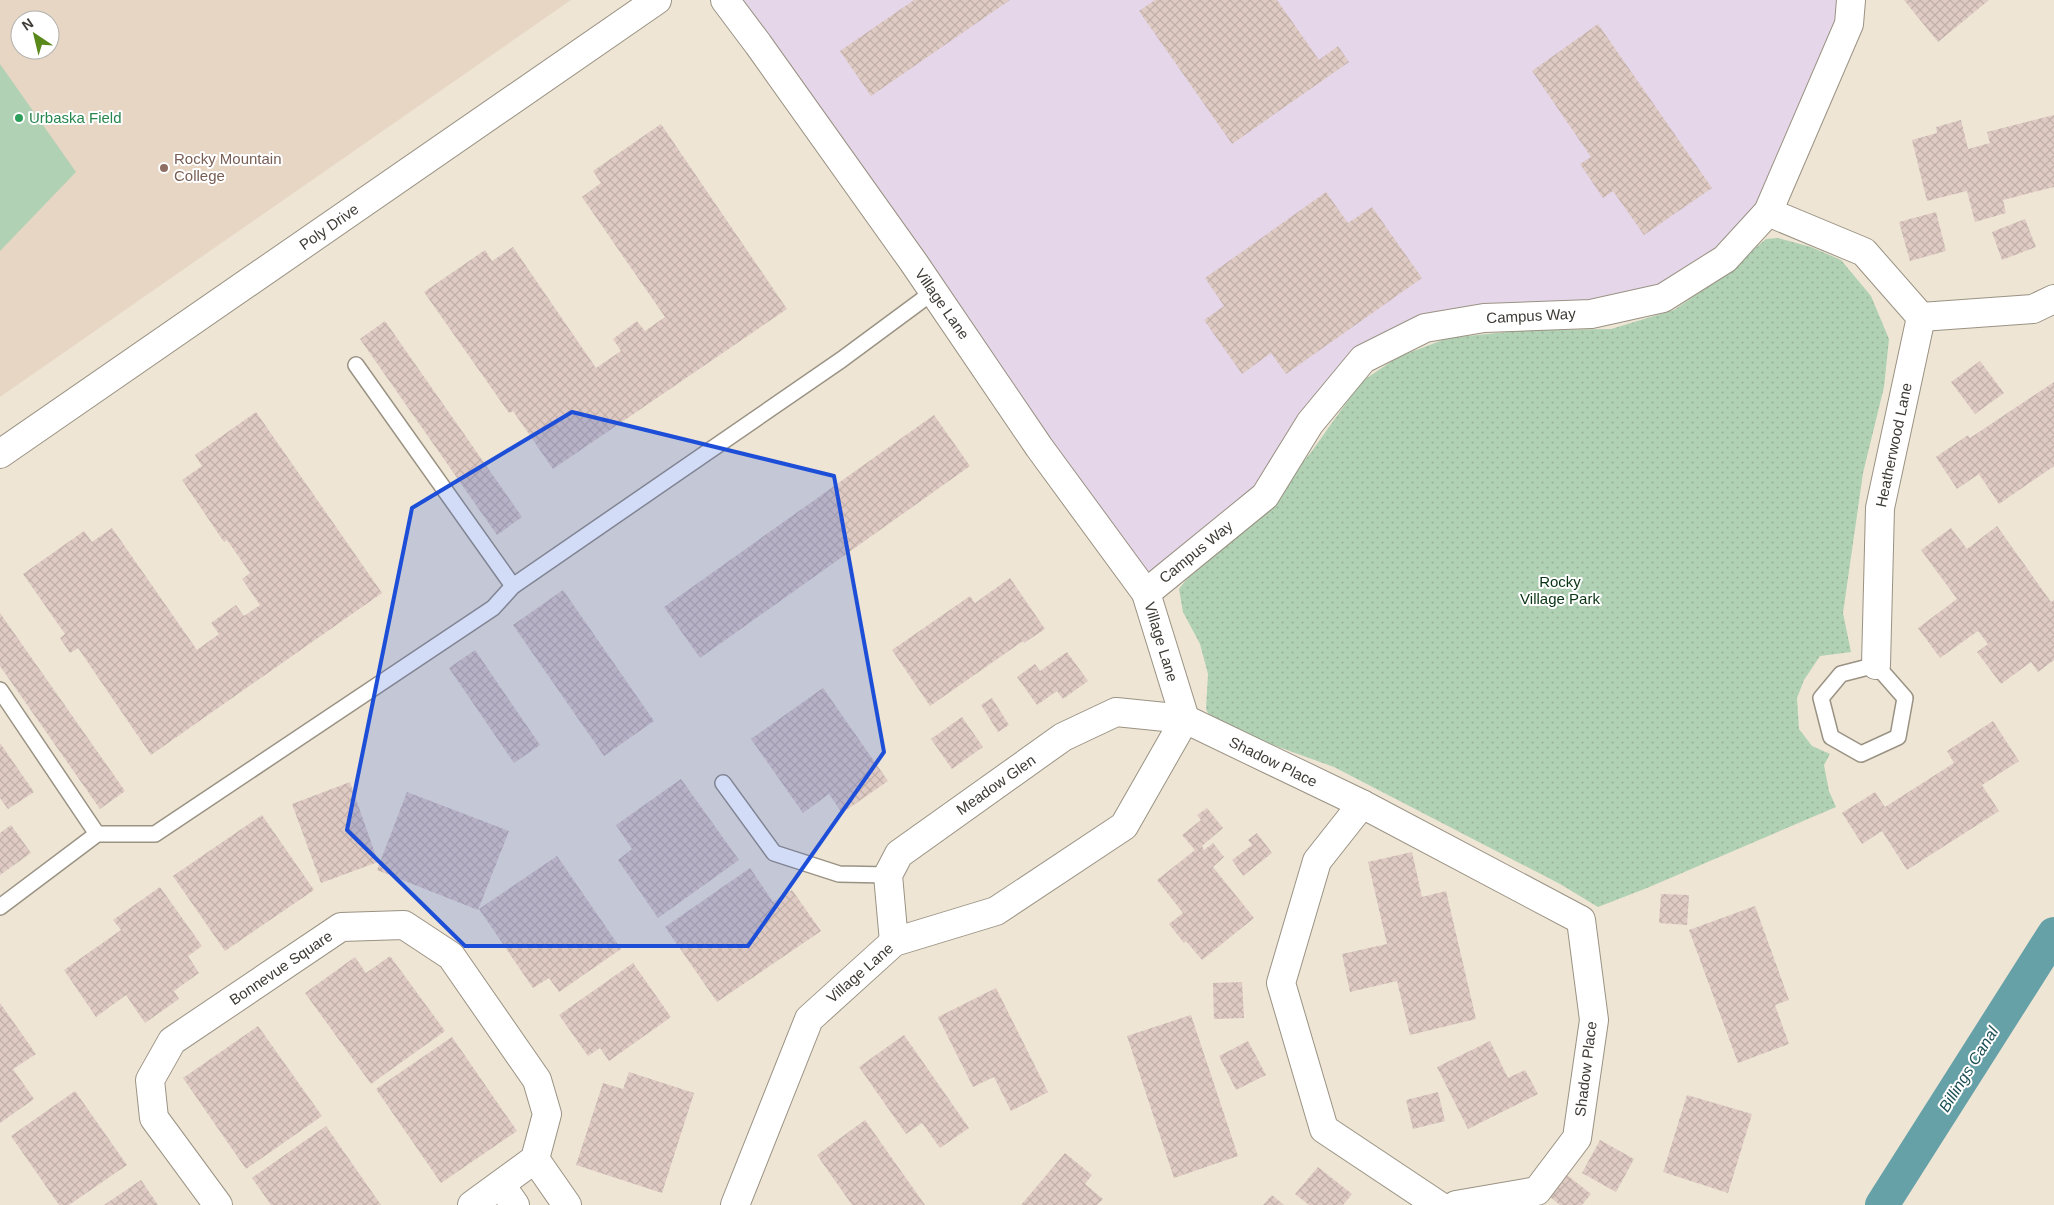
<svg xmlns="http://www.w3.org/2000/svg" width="2054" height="1205" viewBox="0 0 2054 1205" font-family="Helvetica,sans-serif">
  <defs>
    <pattern id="park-dots" width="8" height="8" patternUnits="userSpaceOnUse" patternTransform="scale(1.25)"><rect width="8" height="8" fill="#b1d1b4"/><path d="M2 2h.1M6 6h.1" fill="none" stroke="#99b49b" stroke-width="1.8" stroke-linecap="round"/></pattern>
    <pattern id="building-cross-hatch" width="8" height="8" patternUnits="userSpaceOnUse" patternTransform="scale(1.25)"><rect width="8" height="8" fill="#dfcbc4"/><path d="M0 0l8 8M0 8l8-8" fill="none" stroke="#c0afa9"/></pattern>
  </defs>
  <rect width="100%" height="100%" fill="#eee5d5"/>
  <!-- commercial -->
  <polygon fill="#e5d6ea" points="725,0 1844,0 1768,212 1663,298 1462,321 1363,359 1283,467 1146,593"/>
  <!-- education -->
  <path fill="#e7d6c4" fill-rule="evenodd" d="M 0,0 L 571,0 L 0,397 ZM 20,20 L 50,20 L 50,50 L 20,50 Z"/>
  <!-- green -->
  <polygon fill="#b1d1b4" points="0,64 76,172 0,251"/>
  <!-- park -->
  <polygon fill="url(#park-dots)" points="1778,238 1811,247 1841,260 1871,296 1889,339 1884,387 1863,473 1843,613 1851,652 1820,656 1804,680 1797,698 1799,729 1812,746 1830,754 1824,765 1829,791 1836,807 1647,888 1598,907 1560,884 1334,767 1273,745 1212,721 1206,709 1208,674 1200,644 1183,612 1179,589 1186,580 1260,515 1312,451 1361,382 1398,357 1448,338 1526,330 1611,329 1674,310 1719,279 1766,239"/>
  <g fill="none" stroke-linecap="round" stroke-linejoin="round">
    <!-- canal -->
    <polyline stroke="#67a1a8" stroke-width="34" points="1882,1205 2054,934"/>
  </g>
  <!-- building -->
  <g fill="url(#building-cross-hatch)">
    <polygon points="914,0 1010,0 871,96 840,51"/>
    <polygon points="1155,0 1277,0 1319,60 1338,46 1349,62 1232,144 1139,11"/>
    <polygon points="1904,0 1989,0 1938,42"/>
    <polygon points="1598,24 1712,188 1644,235 1613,191 1603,198 1580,164 1591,157 1532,71"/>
    <polygon points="2054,115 2054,187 2003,200 2006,213 1975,222 1967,191 1927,201 1912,140 1937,133 1936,127 1961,120 1968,149 1990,143 1987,132"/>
    <polygon points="661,124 787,309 553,469 513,411 509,413 424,292 485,250 492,261 513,247 596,368 621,351 613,339 637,321 645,331 665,317 582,197 601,183 593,171"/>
    <polygon points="1326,192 1348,223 1372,207 1422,278 1286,374 1271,353 1242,374 1204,320 1224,306 1205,278"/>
    <polygon points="1936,212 1946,251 1910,261 1899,222"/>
    <polygon points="2025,219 2036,247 2002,260 1992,232"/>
    <polygon points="385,321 522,517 497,535 360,339"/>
    <polygon points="1980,361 2004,393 1975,414 1951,382"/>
    <polygon points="2054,382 2054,466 1999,504 1979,474 1957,489 1936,457 1968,435 1970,438"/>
    <polygon points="256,412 382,593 151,755 78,648 70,653 60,638 65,634 23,574 84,531 92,542 112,528 197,650 219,634 211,623 236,605 244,616 260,605 242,579 250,573 227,540 224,542 182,480 202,466 195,455"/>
    <polygon points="934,415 970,466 700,658 664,607"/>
    <polygon points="1997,526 2051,602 2054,600 2054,660 2038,672 2031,662 2001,684 1977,652 1988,644 1978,631 1940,658 1918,628 1957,599 1921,550 1951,528 1967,549"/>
    <polygon points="1010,578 1045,629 1024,643 1023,641 930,706 892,650 970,596 975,603"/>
    <polygon points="563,590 654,721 604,756 513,625"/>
    <polygon points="0,613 125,791 100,809 0,666"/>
    <polygon points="475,650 540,745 514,763 449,668"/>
    <polygon points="1067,652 1088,681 1063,699 1057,691 1037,705 1017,677 1035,664 1040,671"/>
    <polygon points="823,688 888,781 842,813 829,794 803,813 751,739"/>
    <polygon points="992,698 1009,725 998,732 981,705"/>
    <polygon points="962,717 983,747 952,769 931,739"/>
    <polygon points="1993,721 2019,761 1982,785 1999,811 1907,870 1882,831 1862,844 1842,813 1875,792 1885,807 1954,763 1947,751"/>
    <polygon points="0,743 34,792 8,809 0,798"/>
    <polygon points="681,779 739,860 658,918 618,860 632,849 616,825"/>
    <polygon points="350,782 378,862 321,883 292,804"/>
    <polygon points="407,792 509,831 478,910 377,870"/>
    <polygon points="1207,808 1223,828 1202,846 1204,850 1213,843 1224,857 1213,867 1254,918 1202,960 1186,941 1184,943 1169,924 1183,913 1157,880 1195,850 1182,835 1201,820 1197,815"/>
    <polygon points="262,815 314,890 225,951 173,876"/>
    <polygon points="11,825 31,853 0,875 0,833"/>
    <polygon points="1257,833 1272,853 1243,876 1232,860 1252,845 1248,840"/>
    <polygon points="1412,852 1422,897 1446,891 1476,1019 1410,1035 1397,981 1350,992 1342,954 1387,944 1368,862"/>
    <polygon points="557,856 621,949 559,992 549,978 533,988 479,909"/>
    <polygon points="750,868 773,902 792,890 821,931 717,1002 665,927"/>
    <polygon points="160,887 202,946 188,956 199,973 174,991 179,999 145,1023 126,995 96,1017 64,970 121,930 113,920"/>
    <polygon points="1661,894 1689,895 1687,925 1659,923"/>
    <polygon points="1755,906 1789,1000 1775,1005 1789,1044 1738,1063 1689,930"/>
    <polygon points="390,956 445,1031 371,1084 305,993 355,957 366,973"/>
    <polygon points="633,963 671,1017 609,1061 600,1048 588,1056 559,1015"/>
    <polygon points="1242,982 1244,1018 1214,1019 1213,983"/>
    <polygon points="996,988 1048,1092 1011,1111 994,1077 973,1087 938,1017"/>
    <polygon points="0,1003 36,1054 13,1069 34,1099 0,1123"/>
    <polygon points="1191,1015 1238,1156 1174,1178 1127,1036"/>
    <polygon points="258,1026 322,1116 246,1169 183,1078"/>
    <polygon points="904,1035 969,1128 940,1148 922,1123 906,1134 859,1067"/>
    <polygon points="452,1037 517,1131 441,1183 376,1089"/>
    <polygon points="1248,1041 1266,1075 1236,1090 1219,1056"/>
    <polygon points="1490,1041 1508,1078 1525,1070 1538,1094 1468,1129 1437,1067"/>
    <polygon points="629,1072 694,1093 662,1193 576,1165 603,1083 623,1089"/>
    <polygon points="75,1091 127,1165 69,1205 59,1205 11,1136"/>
    <polygon points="1438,1092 1445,1121 1413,1129 1406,1100"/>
    <polygon points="1687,1095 1752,1114 1728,1193 1663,1172"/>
    <polygon points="865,1120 925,1205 852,1205 817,1155"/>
    <polygon points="326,1126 381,1205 271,1205 252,1178"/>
    <polygon points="1600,1140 1634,1159 1616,1192 1582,1173"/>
    <polygon points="1065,1153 1092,1175 1085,1184 1103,1199 1097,1205 1021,1205"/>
    <polygon points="1318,1167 1352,1194 1343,1205 1309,1205 1295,1194"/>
    <polygon points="1562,1171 1591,1194 1582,1205 1560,1205 1544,1192"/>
    <polygon points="141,1180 158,1205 104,1205"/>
    <polygon points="1272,1195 1284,1205 1263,1205"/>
  </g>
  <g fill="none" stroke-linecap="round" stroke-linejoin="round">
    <!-- service casing -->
    <g stroke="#9a9283" stroke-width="18">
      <g id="service">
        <polyline points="356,365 513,586"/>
        <polygon points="1876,665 1905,698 1898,737 1861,754 1831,737 1821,698 1841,674"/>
        <polyline points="0,690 97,834"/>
        <polyline points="723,783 774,853 839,874 888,875"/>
        <polyline points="0,907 97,834 155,834 493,608 513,586 841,360 933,292"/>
      </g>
    </g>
    <!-- minor casing -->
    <g stroke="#9a9283" stroke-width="30">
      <g id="minor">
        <polyline points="725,0 758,44 914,263 1039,447 1146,593 1185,719 1124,826 996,911 894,942 809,1019 735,1205"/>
        <polyline points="1768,212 1864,252 1921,317 1880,508 1876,665"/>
        <polyline points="1921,317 2033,309 2054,299"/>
        <polyline points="1146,593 1265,496 1310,423 1363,359 1425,328 1484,318 1591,314 1663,298 1725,259 1768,212 1849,24 1851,0"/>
        <polyline points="894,942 888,875 899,854 1063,737 1116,712 1185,719 1362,804"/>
        <polyline points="535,1159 567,1205"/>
        <polyline points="501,1185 515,1205"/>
        <polyline points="218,1205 154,1118 150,1080 172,1041 341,927 404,925 451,956 537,1080 547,1114 535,1159 472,1205"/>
        <polyline points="1438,1205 1324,1129 1281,983 1317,861 1362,804 1581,920 1594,1020 1577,1138 1537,1191 1456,1205"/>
      </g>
    </g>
    <!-- tertiary casing -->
    <g stroke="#9a9283" stroke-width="30">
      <polyline id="tertiary" points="0,454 657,0"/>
    </g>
    <!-- service -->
    <use href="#service" stroke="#fff" stroke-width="15"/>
    <!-- minor -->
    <use href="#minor" stroke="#fff" stroke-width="28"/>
    <!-- tertiary -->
    <use href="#tertiary" stroke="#fff" stroke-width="28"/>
  </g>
  <!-- marked area -->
  <path fill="#1d4ed8" fill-opacity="0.2" stroke="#1d4ed8" stroke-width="4" stroke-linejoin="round" d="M 572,412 L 834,476 L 884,752 L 748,946 L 465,946 L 347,830 L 412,508 Z"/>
  <!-- markers -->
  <circle fill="#2e9e5b" stroke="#fff" stroke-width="2" cx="19" cy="118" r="5"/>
  <circle fill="#8d6e63" stroke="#fff" stroke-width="2" cx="164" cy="168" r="5"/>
  <g text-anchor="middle" stroke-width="4" stroke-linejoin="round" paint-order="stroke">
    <!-- leisure labels -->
    <g font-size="15" fill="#27864d" stroke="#fff" text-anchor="start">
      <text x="29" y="123">Urbaska Field</text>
    </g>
    <!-- education labels -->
    <g font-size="15" fill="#785e54" stroke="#fff" text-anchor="start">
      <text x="174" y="164">Rocky Mountain<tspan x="174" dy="17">College</tspan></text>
    </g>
    <!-- street labels -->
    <g font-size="15" fill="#3e3b35" stroke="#fff">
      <text transform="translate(329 227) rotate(-35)" y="5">Poly Drive</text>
      <text transform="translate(942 304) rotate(55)" y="5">Village Lane</text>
      <text transform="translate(1531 316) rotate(-3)" y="5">Campus Way</text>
      <text transform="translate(1894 445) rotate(-78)" y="5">Heatherwood Lane</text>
      <text transform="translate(1196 552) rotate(-39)" y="5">Campus Way</text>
      <text transform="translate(1161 642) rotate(73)" y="5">Village Lane</text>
      <text transform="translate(1273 762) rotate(26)" y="5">Shadow Place</text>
      <text transform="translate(996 785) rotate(-35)" y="5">Meadow Glen</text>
      <text transform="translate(281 968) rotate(-34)" y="5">Bonnevue Square</text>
      <text transform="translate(860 973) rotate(-41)" y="5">Village Lane</text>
      <text transform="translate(1586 1069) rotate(-83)" y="5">Shadow Place</text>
    </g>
    <!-- park labels -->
    <g font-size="15" fill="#093312" stroke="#fff">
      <text x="1560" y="587">Rocky<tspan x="1560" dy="17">Village Park</tspan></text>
    </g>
    <!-- water labels -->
    <g font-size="16" font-style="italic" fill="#1d5056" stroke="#fff">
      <text transform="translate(1968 1069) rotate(-58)" y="6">Billings Canal</text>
    </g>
  </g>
  <!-- north arrow -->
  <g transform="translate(35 35) rotate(325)"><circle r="24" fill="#ffffff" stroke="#b2b1ae"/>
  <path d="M0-4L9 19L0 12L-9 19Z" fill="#59881b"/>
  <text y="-8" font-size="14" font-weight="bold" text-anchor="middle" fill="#3e3b35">N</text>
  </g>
</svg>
